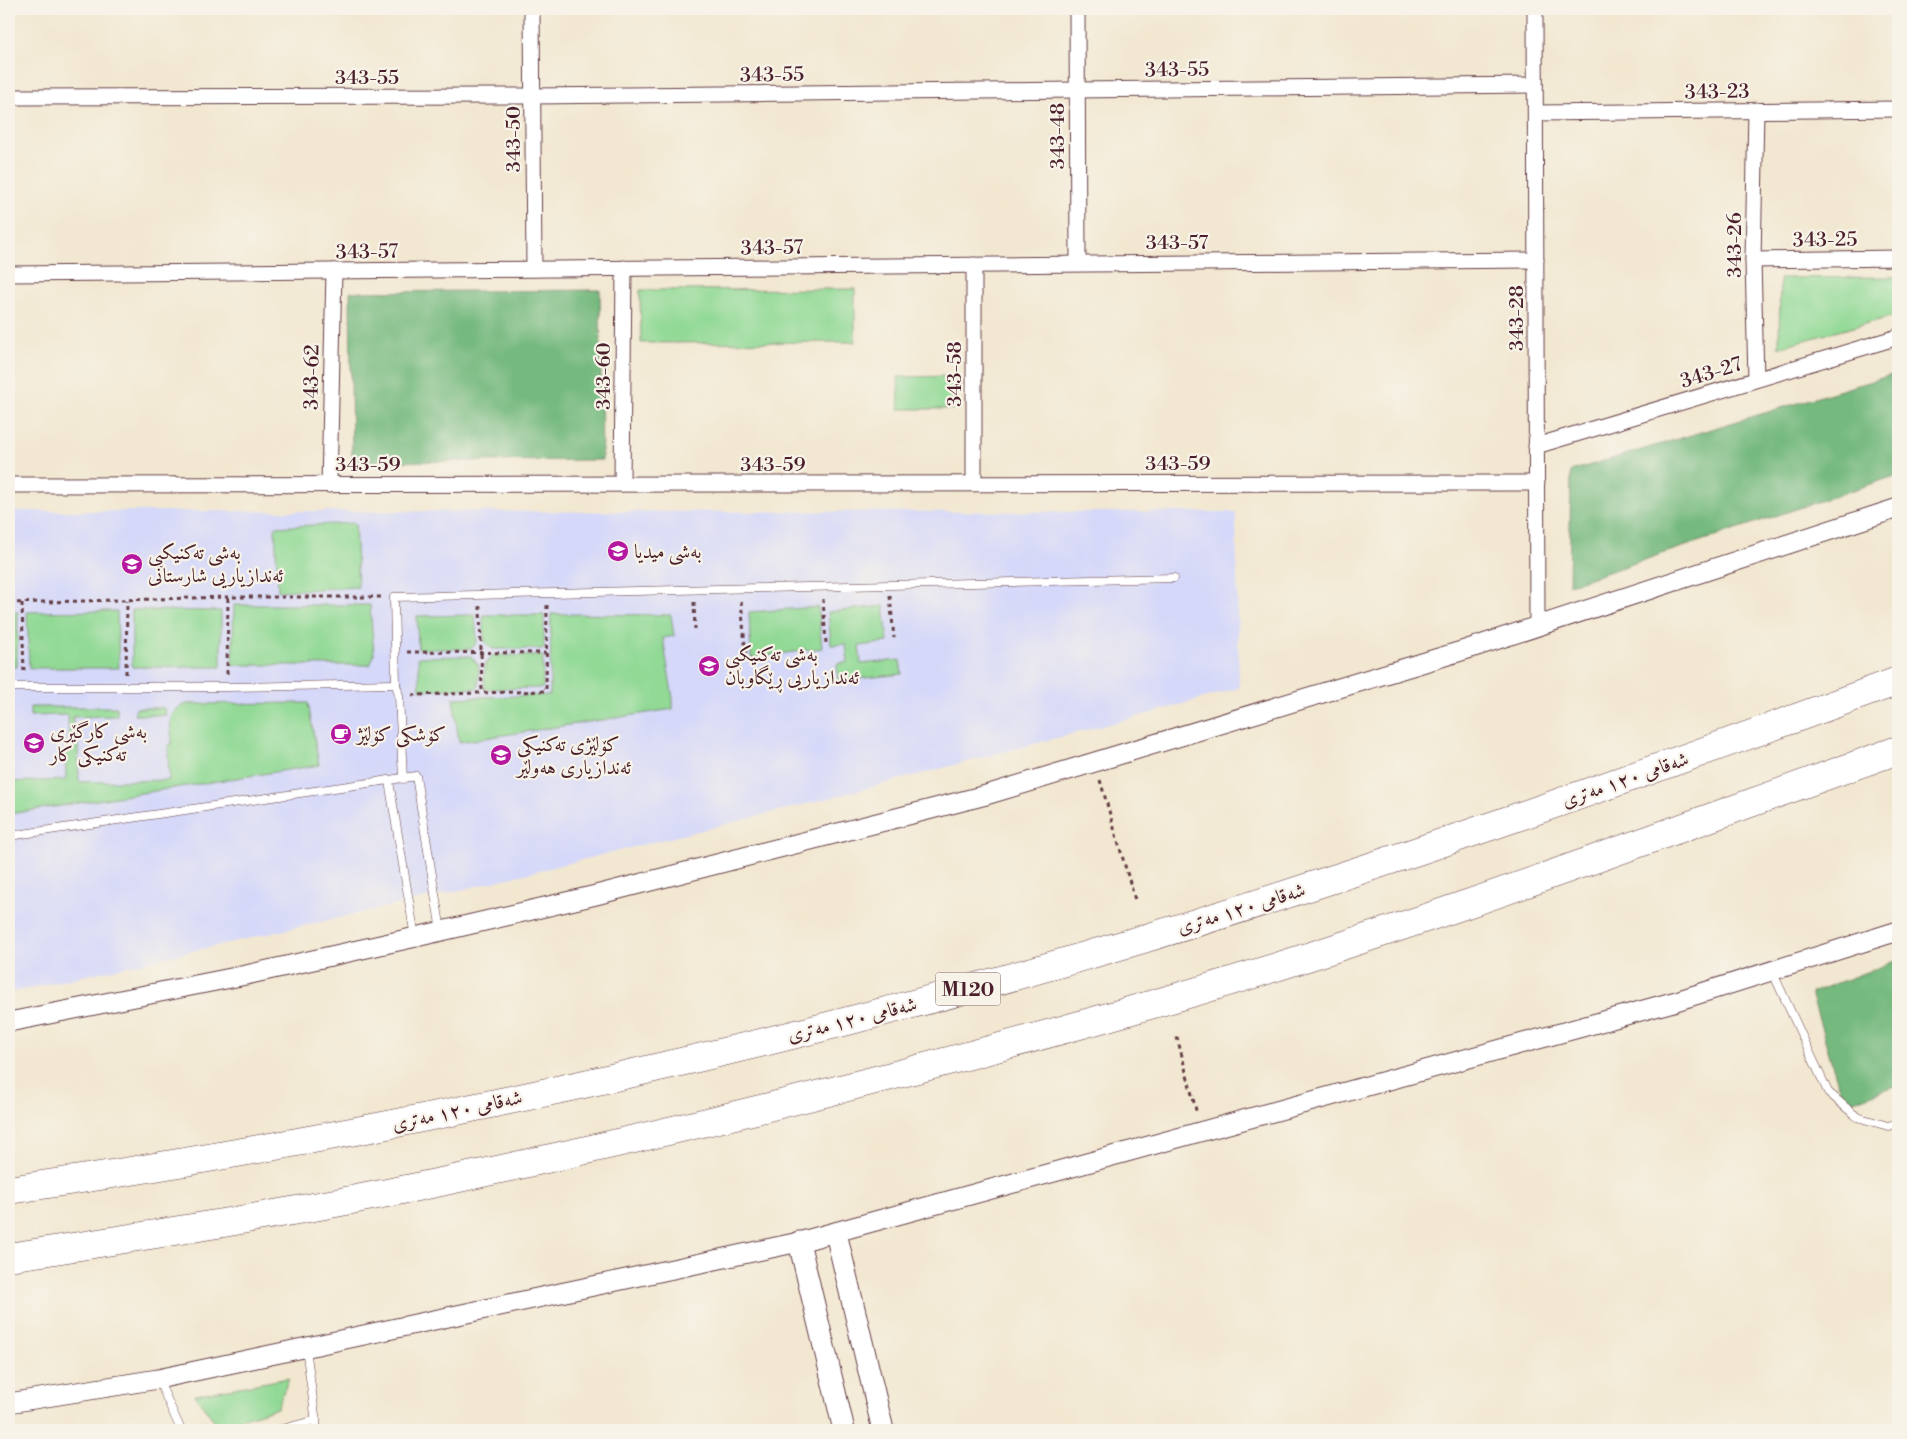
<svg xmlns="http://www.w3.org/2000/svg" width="1907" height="1439" viewBox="0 0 1907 1439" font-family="'Libre Bodoni',Amiri,serif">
  <rect width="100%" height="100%" fill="#f7f3e8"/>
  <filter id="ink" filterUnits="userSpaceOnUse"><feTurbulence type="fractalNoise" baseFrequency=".02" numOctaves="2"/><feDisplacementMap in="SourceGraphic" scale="10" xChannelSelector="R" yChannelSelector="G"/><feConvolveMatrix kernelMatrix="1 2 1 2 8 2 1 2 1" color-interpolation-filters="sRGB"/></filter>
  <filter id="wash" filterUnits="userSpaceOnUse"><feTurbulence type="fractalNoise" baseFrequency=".0096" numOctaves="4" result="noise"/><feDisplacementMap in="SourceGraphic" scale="20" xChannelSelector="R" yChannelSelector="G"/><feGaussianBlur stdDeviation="1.12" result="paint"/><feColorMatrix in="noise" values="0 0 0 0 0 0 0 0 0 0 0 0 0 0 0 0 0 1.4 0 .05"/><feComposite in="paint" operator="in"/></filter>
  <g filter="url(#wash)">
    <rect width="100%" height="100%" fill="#f2e7d0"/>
    <!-- built -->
    <polygon fill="#d5d8f9" points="9,511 1236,512 1239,688 1155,712 830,798 461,890 9,993"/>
    <!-- green -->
    <g fill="#91d995" stroke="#6e7c60">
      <polygon points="1898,277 1898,315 1779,347 1780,278"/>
      <polygon points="855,289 855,342 641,343 640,290"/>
      <polygon points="958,376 957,409 899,409 898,377"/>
      <polygon points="355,523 358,587 278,591 275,527"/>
      <polygon points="234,605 370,605 374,655 370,665 232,665"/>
      <polygon points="884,606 888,642 859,646 861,664 900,660 902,674 838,681 837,664 848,662 846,644 831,645 828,612"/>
      <polygon points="818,607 822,648 751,658 749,612"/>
      <polygon points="132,610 221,611 221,667 132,667"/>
      <polygon points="117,611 119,668 29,668 27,612"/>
      <polygon points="9,612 18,612 17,667 9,667"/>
      <polygon points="551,614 671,615 674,636 663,638 673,699 673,709 459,742 453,698 550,695"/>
      <polygon points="475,615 477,642 471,649 418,649 417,616"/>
      <polygon points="483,615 544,615 544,649 492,649 484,640"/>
      <polygon points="493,655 543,656 543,688 484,689 485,665"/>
      <polygon points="471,656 479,666 478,688 420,690 418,657"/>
      <path d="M 308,703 L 319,765 L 9,814 L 9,782 L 66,780 L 65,745 L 69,744 L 68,715 L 30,716 L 30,707 L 117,707 L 117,716 L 73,717 L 73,741 L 78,741 L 79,782 L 169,780 L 168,745 L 172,744 C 171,723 165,712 187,704 Z"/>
      <polygon points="136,708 164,708 166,715 134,715"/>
      <polygon points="289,1378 277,1408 218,1426 195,1395"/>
    </g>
    <!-- forest -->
    <g fill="#74b97e" stroke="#5f6c54">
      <polygon points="600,290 602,460 352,462 350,292"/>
      <polygon points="1898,373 1898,475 1569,585 1571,471"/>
      <polygon points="1898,960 1898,1085 1844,1104 1811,993"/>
    </g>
  </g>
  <g filter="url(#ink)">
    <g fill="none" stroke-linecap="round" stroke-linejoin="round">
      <!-- service casing -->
      <g stroke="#633d44" stroke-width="9">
        <g id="service">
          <polyline points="9,687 227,687 396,684"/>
          <polyline points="403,779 399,696 396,684 394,597 1174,578"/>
          <polyline points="389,781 415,937"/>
          <polyline points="9,836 416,776 441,931"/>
          <polyline points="1772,971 1828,1092 1857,1117 1888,1126 1898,1123"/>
          <polyline points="306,1348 317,1430"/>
          <polyline points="158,1379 181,1430"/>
          <polyline points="278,1430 316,1420"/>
        </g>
      </g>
      <!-- minor casing -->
      <g stroke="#633d44" stroke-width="17">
        <g id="minor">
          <polyline points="532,9 534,269"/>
          <polyline points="1077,9 1078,263"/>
          <polyline points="1535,9 1537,626"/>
          <polyline points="9,97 533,96 1535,85"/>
          <polyline points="1536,113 1898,109"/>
          <polyline points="1753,260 1898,258"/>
          <polyline points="9,274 1536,260"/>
          <polyline points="1756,379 1753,260 1756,110"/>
          <polyline points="1536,446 1898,337"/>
          <polyline points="974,483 974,265"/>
          <polyline points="622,484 624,268"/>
          <polyline points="9,485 1537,483"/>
          <polyline points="329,485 334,271"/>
        </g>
      </g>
      <!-- tertiary casing -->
      <g stroke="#633d44" stroke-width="21">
        <g id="tertiary">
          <polyline points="9,1022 246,975 416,937 596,895 986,795 1468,649 1898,508"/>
          <polyline points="9,1403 158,1379 799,1242 1673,1002 1898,931"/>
        </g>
      </g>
      <!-- secondary casing -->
      <g stroke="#633d44" stroke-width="23">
        <g id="secondary">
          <polyline points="836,1233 883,1430"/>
          <polyline points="799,1242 844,1430"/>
        </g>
      </g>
      <!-- motorway casing -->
      <g stroke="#633d44" stroke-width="29">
        <g id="motorway">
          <path d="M 9,1190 C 392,1133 772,1050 1143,939 C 1398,862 1648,772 1898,681"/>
          <path d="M 9,1257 C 151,1235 294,1213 436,1183 C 687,1130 935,1068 1181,996 C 1423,925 1660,835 1898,750"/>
        </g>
      </g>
      <!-- path -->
      <g stroke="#633d44" stroke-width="3" stroke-dasharray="4 4" stroke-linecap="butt">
        <polyline points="890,596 894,638"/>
        <polyline points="823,599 826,643"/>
        <polyline points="741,601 746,656"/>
        <polyline points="694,602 695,629"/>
        <polyline points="9,603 228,597 381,597"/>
        <polyline points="22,603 24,674"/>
        <polyline points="480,606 482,693"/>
        <polyline points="407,652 546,653"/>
        <polyline points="126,674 127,601"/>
        <polyline points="227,674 228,597"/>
        <polyline points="412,695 546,691 547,604"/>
        <polyline points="1100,780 1135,900"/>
        <polyline points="1177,1037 1197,1114"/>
      </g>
      <!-- service -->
      <use href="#service" stroke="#fff" stroke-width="8"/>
      <!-- minor -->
      <use href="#minor" stroke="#fff" stroke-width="15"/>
      <!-- tertiary -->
      <use href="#tertiary" stroke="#fff" stroke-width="19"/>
      <!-- secondary -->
      <use href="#secondary" stroke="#fff" stroke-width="21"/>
      <!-- motorway -->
      <use href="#motorway" stroke="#fff" stroke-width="28"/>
    </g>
  </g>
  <!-- icons -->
  <defs>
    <g id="university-disc" transform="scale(1.125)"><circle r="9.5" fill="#b5179e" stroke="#f7f3e8"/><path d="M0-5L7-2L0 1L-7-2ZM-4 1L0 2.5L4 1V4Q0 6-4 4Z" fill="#fff"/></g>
    <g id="cafe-disc" transform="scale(1.125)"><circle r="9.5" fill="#b5179e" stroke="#f7f3e8"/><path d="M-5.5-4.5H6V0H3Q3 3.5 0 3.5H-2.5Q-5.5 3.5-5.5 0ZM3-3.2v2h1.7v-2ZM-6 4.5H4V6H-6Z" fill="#fff"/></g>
  </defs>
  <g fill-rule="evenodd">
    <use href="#university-disc" x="618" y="551"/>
    <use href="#university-disc" x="132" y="564"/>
    <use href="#university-disc" x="709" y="666"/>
    <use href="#cafe-disc" x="341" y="734"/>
    <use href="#university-disc" x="34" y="743"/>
    <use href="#university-disc" x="501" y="755"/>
  </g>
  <g text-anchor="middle" stroke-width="4.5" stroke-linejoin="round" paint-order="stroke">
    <!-- shield labels -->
    <rect fill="#f7f3e8" stroke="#7e5f64" stroke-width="1" x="935.5" y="972.5" width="65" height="33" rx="4"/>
    <g font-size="19" font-weight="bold" fill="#4a1f2b">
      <text x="968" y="996">M120</text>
    </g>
    <!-- street labels -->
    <g font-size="20" fill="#4a1f2b" stroke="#f7f3e8">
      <text transform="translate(1177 69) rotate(-1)" y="7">343-55</text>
      <text transform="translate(772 74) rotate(-1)" y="7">343-55</text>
      <text x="367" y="84">343-55</text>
      <text transform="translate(1717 91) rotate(-1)" y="7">343-23</text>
      <text transform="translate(1057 136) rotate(-90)" y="7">343-48</text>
      <text transform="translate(513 139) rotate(-90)" y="7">343-50</text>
      <text transform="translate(1825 239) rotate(-1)" y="7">343-25</text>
      <text x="1177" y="249">343-57</text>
      <text transform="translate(1734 245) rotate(-90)" y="7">343-26</text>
      <text transform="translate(772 247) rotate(-1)" y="7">343-57</text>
      <text transform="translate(367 251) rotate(-1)" y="7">343-57</text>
      <text transform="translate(1516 318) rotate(-90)" y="7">343-28</text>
      <text transform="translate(1711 372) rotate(-17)" y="7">343-27</text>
      <text transform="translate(954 374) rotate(-90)" y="7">343-58</text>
      <text transform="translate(603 376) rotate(-90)" y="7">343-60</text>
      <text transform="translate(311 377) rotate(-89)" y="7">343-62</text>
      <text x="1178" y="470">343-59</text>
      <text x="368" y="471">343-59</text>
      <text x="773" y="471">343-59</text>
      <text transform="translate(1625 779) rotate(-19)" y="7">شەقامی ١٢٠ مەتری</text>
      <text transform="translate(1241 908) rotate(-17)" y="7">شەقامی ١٢٠ مەتری</text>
      <text transform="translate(852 1019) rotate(-14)" y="7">شەقامی ١٢٠ مەتری</text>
      <text transform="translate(457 1110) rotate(-12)" y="7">شەقامی ١٢٠ مەتری</text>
    </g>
    <!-- poi labels -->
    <g font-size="20" fill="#4a1f2b" stroke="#f7f3e8" text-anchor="start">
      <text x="634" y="558">بەشی میدیا</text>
      <text x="148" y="559">بەشی تەکنیکیی<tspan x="148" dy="23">ئەندازیاریی شارستانی</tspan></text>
      <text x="725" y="661">بەشی تەکنیکیی<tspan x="725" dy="23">ئەندازیاریی ڕێگاوبان</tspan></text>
      <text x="50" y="738">بەشی کارگێڕی<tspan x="50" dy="23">تەکنیکی کار</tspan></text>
      <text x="357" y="741">کۆشکی کۆلێژ</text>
      <text x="517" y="751">کۆلێژی تەکنیکی<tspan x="517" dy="23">ئەندازیاری هەولێر</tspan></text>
    </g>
  </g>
  <!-- margin -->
  <rect width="1907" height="1439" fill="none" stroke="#f7f3e8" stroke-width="30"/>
</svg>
